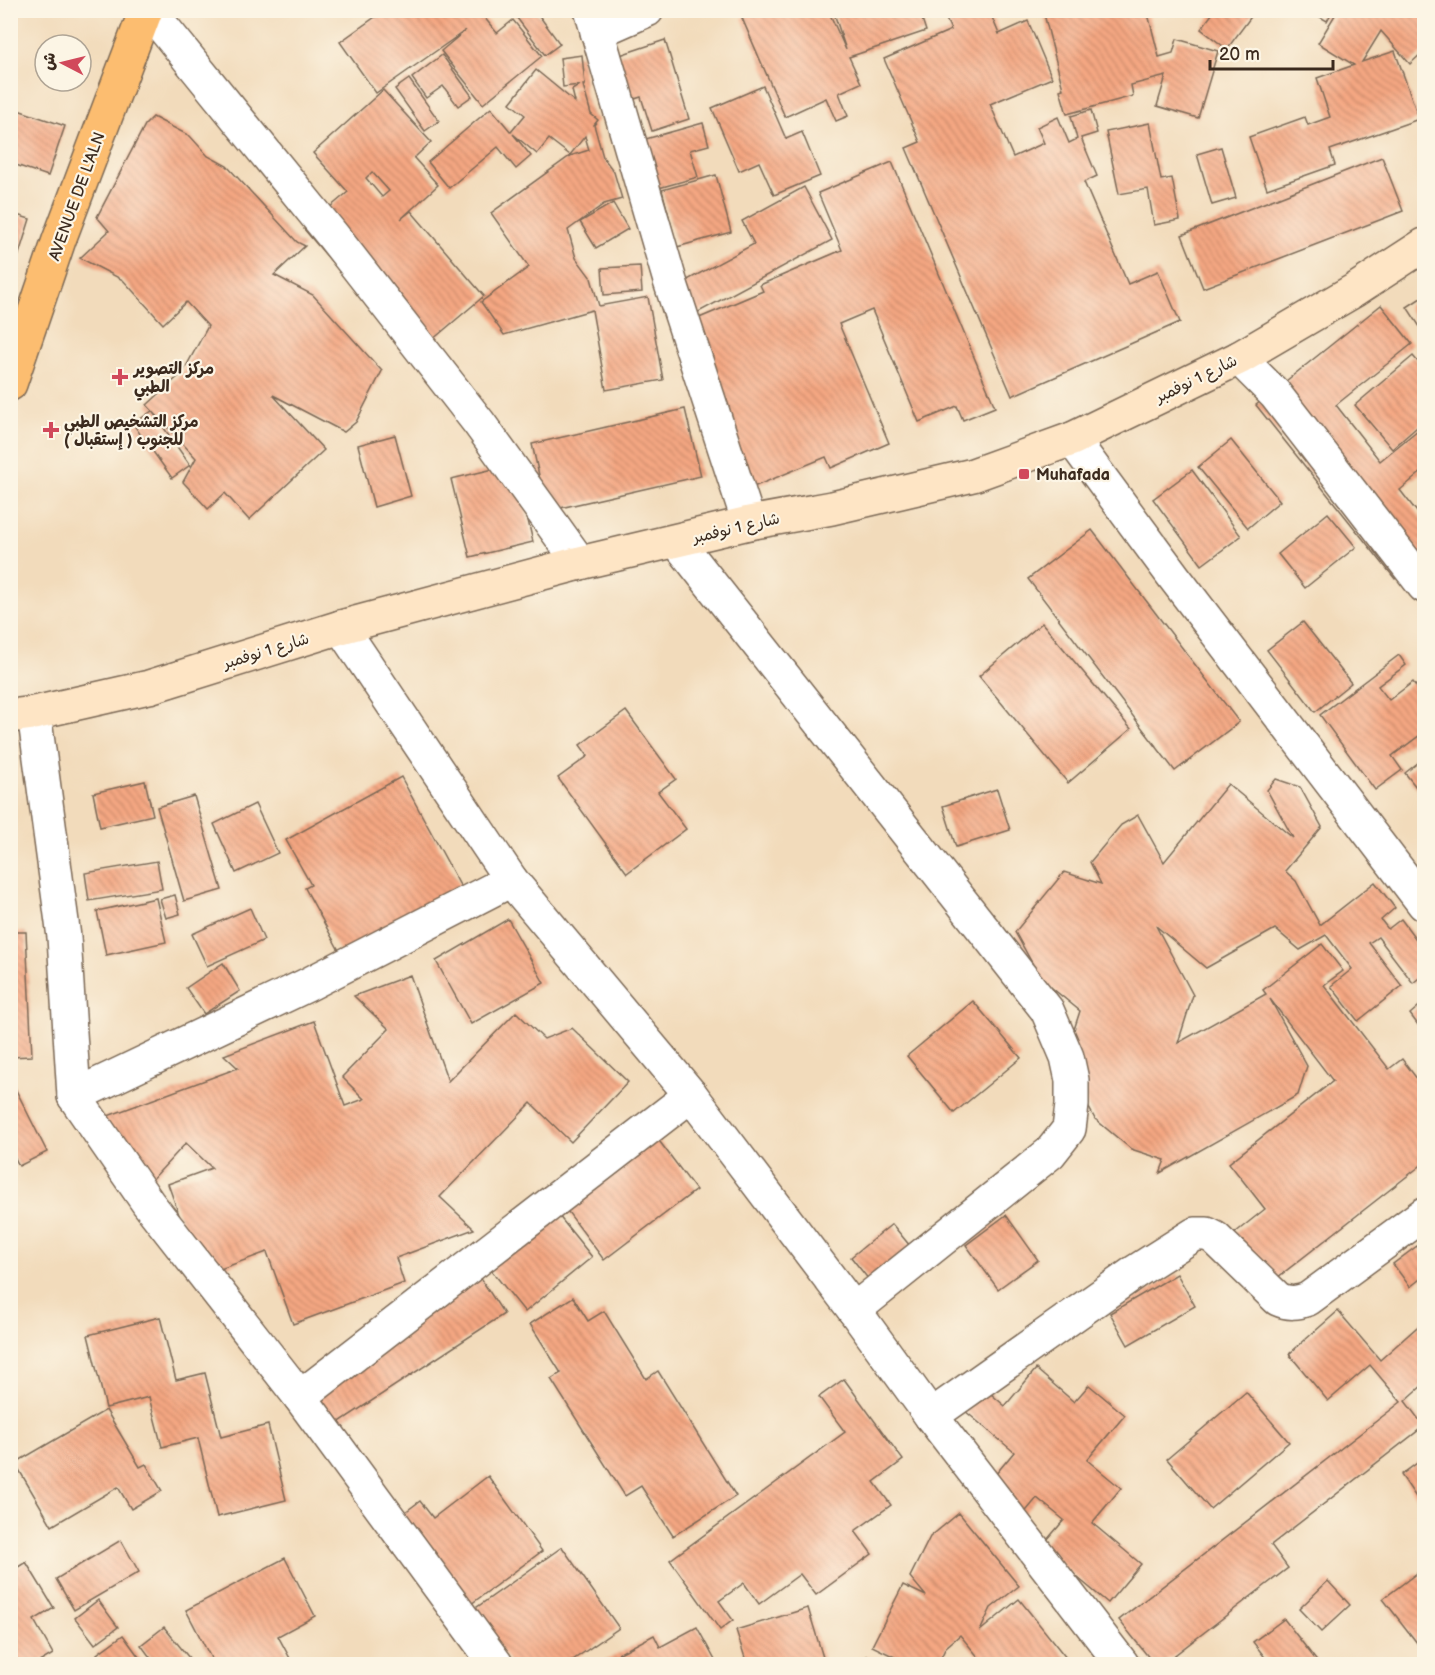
<svg xmlns="http://www.w3.org/2000/svg" width="1435" height="1675" viewBox="0 0 1435 1675" font-family="'Balsamiq Sans','Playpen Sans Arabic',sans-serif">
  <defs>
    <pattern id="building-back-hatch" width="6" height="6" patternUnits="userSpaceOnUse" patternTransform="scale(1.5)"><rect width="6" height="6" fill="#f5a782"/><path d="M-1 5l2 2M0 0l6 6M5-1l2 2" fill="none" stroke="#c8886a"/></pattern>
  </defs>
  <rect width="100%" height="100%" fill="#fcf5e5"/>
  <filter id="ink" filterUnits="userSpaceOnUse"><feTurbulence type="fractalNoise" baseFrequency=".0167" numOctaves="2"/><feDisplacementMap in="SourceGraphic" scale="12" xChannelSelector="R" yChannelSelector="G"/><feConvolveMatrix kernelMatrix="1 2 1 2 8 2 1 2 1" color-interpolation-filters="sRGB"/></filter>
  <filter id="wash" filterUnits="userSpaceOnUse"><feTurbulence type="fractalNoise" baseFrequency=".008" numOctaves="4" result="noise"/><feDisplacementMap in="SourceGraphic" scale="24" xChannelSelector="R" yChannelSelector="G"/><feGaussianBlur stdDeviation="1.35" result="paint"/><feColorMatrix in="noise" values="0 0 0 0 0 0 0 0 0 0 0 0 0 0 0 0 0 1.4 0 .05"/><feComposite in="paint" operator="in"/></filter>
  <g filter="url(#wash)">
    <rect width="100%" height="100%" fill="#f2dbbb"/>
    <g id="blocks">
      <!-- building -->
      <g fill="url(#building-back-hatch)" fill-rule="evenodd">
        <polygon points="385,10 493,10 484,17 497,33 513,20 542,56 483,104 441,51 466,30 376,93 340,42"/>
        <polygon points="509,10 523,10 514,17"/>
        <polygon points="526,10 535,10 560,44 545,55 517,18"/>
        <polygon points="759,10 828,10 846,50 833,10 919,10 926,31 849,57 861,83 839,93 848,116 836,121 826,98 785,117 742,18"/>
        <polygon points="942,10 989,10 999,34 1028,21 1052,78 990,104 1013,157 1044,143 1037,127 1058,117 1069,143 1077,139 1071,116 1091,110 1097,133 1081,138 1097,176 1084,182 1128,284 1158,271 1180,322 1012,396 906,148 920,142 884,59 951,30"/>
        <polygon points="1043,10 1147,10 1159,57 1173,53 1177,39 1218,51 1198,118 1157,106 1166,76 1131,85 1133,96 1067,114 1060,90 1063,89"/>
        <polygon points="1215,10 1256,10 1227,49 1201,29"/>
        <polygon points="1308,10 1333,10 1327,21"/>
        <polygon points="1338,10 1424,10 1424,51 1410,64 1381,31 1362,62 1395,51 1419,119 1330,150 1335,165 1267,189 1249,137 1305,117 1308,125 1330,117 1317,78 1354,65 1318,43"/>
        <polygon points="665,40 689,119 652,131 641,97 619,104 605,60"/>
        <polygon points="442,55 472,96 458,106 443,86 426,98 412,78"/>
        <polygon points="582,55 585,85 583,85 591,114 598,120 594,125 603,157 614,172 622,199 604,204 568,230 576,258 591,278 599,306 648,297 663,380 606,390 592,310 504,335 481,302 529,267 491,213 570,156 589,150 585,136 570,155 549,139 537,154 513,134 531,156 516,169 498,147 449,188 428,162 491,108 511,132 525,115 510,103 536,70 575,102 572,90 580,85 563,87 560,58"/>
        <polygon points="409,79 439,121 425,131 395,89"/>
        <polygon points="763,86 786,139 802,132 820,176 774,195 759,162 739,171 712,108"/>
        <path d="M 383,90 L 431,142 L 414,158 L 438,185 L 401,219 L 411,211 L 484,296 L 412,357 L 304,229 L 348,192 L 313,153 ZM 372,172 L 389,191 L 382,197 L 366,178 Z"/>
        <polygon points="12,108 65,126 48,176 10,163"/>
        <polygon points="153,117 190,136 208,156 227,166 297,242 305,246 274,275 313,295 382,371 356,422 344,432 273,395 324,450 249,520 225,493 208,509 183,482 196,458 147,405 183,372 208,326 186,302 163,324 123,280 80,258 109,231 97,217 145,125"/>
        <polygon points="703,123 709,145 690,150 698,177 648,191 635,142"/>
        <polygon points="1150,123 1161,180 1172,178 1180,220 1154,225 1148,189 1119,194 1106,132"/>
        <polygon points="1221,147 1236,198 1212,205 1197,154"/>
        <polygon points="1382,157 1403,211 1203,288 1182,235"/>
        <polygon points="892,162 995,407 963,420 957,406 919,422 872,310 839,324 889,443 831,468 826,457 746,490 678,327 763,291 760,285 842,250 818,193"/>
        <polygon points="716,175 731,232 677,247 662,190"/>
        <polygon points="804,187 832,240 682,321 667,291 754,244 742,221"/>
        <polygon points="613,203 628,229 596,248 580,222"/>
        <polygon points="10,213 30,219 14,270 10,269"/>
        <polygon points="640,266 642,292 604,295 602,268"/>
        <polygon points="1424,296 1424,333 1407,307"/>
        <polygon points="1381,305 1412,344 1336,405 1380,461 1424,425 1424,470 1400,490 1424,521 1424,555 1395,579 1256,405"/>
        <polygon points="1413,356 1424,369 1424,421 1392,449 1355,405"/>
        <polygon points="685,409 701,476 547,511 532,444"/>
        <polygon points="152,411 190,465 172,478 133,424"/>
        <polygon points="395,435 411,496 374,507 358,445"/>
        <polygon points="1231,440 1280,501 1248,528 1198,467"/>
        <polygon points="515,464 533,542 470,557 451,479"/>
        <polygon points="1192,470 1241,536 1202,565 1153,499"/>
        <polygon points="1328,513 1356,547 1305,588 1278,554"/>
        <polygon points="1092,530 1239,722 1175,771 1028,579"/>
        <polygon points="1303,622 1351,683 1315,712 1267,650"/>
        <polygon points="1042,623 1131,729 1068,783 979,676"/>
        <polygon points="1399,655 1406,665 1378,686 1389,700 1413,682 1424,697 1424,732 1392,756 1402,770 1375,790 1320,715"/>
        <polygon points="626,711 676,779 658,792 686,829 627,873 558,778 588,756 580,745"/>
        <polygon points="1424,758 1424,797 1405,773"/>
        <polygon points="401,777 469,902 347,965 305,888 311,885 286,840"/>
        <polygon points="1276,779 1300,787 1322,827 1285,871 1296,881 1320,925 1375,882 1395,908 1381,920 1388,929 1401,919 1424,950 1424,974 1413,983 1378,937 1369,943 1402,986 1358,1021 1331,986 1352,969 1326,935 1300,950 1275,929 1206,968 1156,926 1193,995 1178,1043 1266,994 1263,990 1322,944 1343,971 1324,985 1389,1069 1402,1059 1424,1088 1424,1163 1264,1288 1226,1240 1265,1209 1229,1163 1333,1081 1270,999 1307,1066 1298,1095 1160,1173 1165,1160 1131,1149 1095,1119 1064,1061 1080,1011 1041,979 1015,932 1064,872 1101,884 1090,862 1121,825 1138,815 1164,862 1228,784 1293,838 1267,790"/>
        <polygon points="145,781 153,815 100,827 93,793"/>
        <polygon points="997,789 1010,830 956,847 943,806"/>
        <polygon points="194,796 222,890 184,901 157,807"/>
        <polygon points="255,804 278,853 236,873 214,824"/>
        <polygon points="157,861 162,889 89,901 85,873"/>
        <polygon points="175,895 180,914 166,918 160,899"/>
        <polygon points="156,898 166,942 106,955 97,911"/>
        <polygon points="250,908 264,940 207,966 192,934"/>
        <polygon points="508,919 544,983 471,1024 436,961"/>
        <polygon points="10,932 26,932 32,1056 10,1057"/>
        <polygon points="223,963 240,991 204,1014 186,988"/>
        <polygon points="410,975 448,1081 516,1012 544,1039 572,1028 628,1082 571,1142 531,1103 440,1197 474,1229 396,1258 404,1283 293,1324 267,1252 201,1276 168,1184 212,1168 186,1143 148,1184 86,1124 238,1068 224,1055 314,1021 345,1106 364,1099 342,1077 389,1029 354,996"/>
        <polygon points="973,1001 1021,1058 954,1113 907,1056"/>
        <polygon points="1424,1002 1424,1033 1410,1014"/>
        <polygon points="10,1078 47,1152 19,1166 10,1148"/>
        <polygon points="654,1134 696,1190 604,1260 562,1204"/>
        <polygon points="554,1210 592,1257 525,1312 487,1265"/>
        <polygon points="1006,1215 1038,1260 998,1289 966,1245"/>
        <polygon points="892,1224 915,1252 873,1285 851,1257"/>
        <polygon points="1417,1246 1424,1256 1424,1276 1410,1287 1393,1264"/>
        <polygon points="474,1268 504,1314 329,1429 300,1383"/>
        <polygon points="1177,1274 1195,1306 1128,1345 1110,1313"/>
        <polygon points="573,1297 588,1321 604,1311 646,1379 658,1371 736,1496 673,1536 641,1486 625,1496 551,1379 561,1373 530,1324"/>
        <polygon points="1338,1311 1380,1360 1424,1321 1424,1384 1405,1401 1424,1426 1271,1545 1288,1568 1163,1664 1154,1664 1119,1620 1401,1402 1370,1365 1328,1401 1289,1354"/>
        <polygon points="160,1317 176,1380 205,1373 221,1437 268,1425 286,1500 217,1517 198,1438 162,1447 149,1397 106,1408 88,1335"/>
        <polygon points="1036,1369 1074,1402 1089,1385 1125,1415 1087,1460 1121,1488 1092,1523 1141,1564 1108,1603 1041,1547 1064,1520 1037,1498 1022,1516 986,1486 1014,1452 965,1411 984,1388 1005,1406"/>
        <polygon points="844,1379 903,1460 874,1482 891,1505 855,1531 872,1554 816,1595 800,1574 759,1604 744,1583 719,1601 733,1620 720,1630 670,1560 845,1432 819,1397"/>
        <polygon points="1246,1392 1289,1442 1210,1509 1167,1459"/>
        <polygon points="106,1410 140,1467 146,1464 162,1491 131,1509 118,1487 52,1526 15,1463"/>
        <polygon points="1424,1458 1424,1509 1401,1475"/>
        <polygon points="488,1476 542,1551 455,1616 388,1525 420,1501 433,1518"/>
        <polygon points="959,1513 1019,1586 991,1608 980,1631 1019,1599 1071,1664 984,1664 960,1635 946,1647 938,1664 909,1664 872,1646 903,1585 926,1596 910,1577 930,1537"/>
        <polygon points="121,1540 139,1572 74,1610 56,1579"/>
        <polygon points="562,1547 619,1628 567,1664 511,1664 473,1610"/>
        <polygon points="285,1558 315,1616 278,1636 293,1664 214,1664 186,1610"/>
        <polygon points="26,1562 54,1608 34,1620 53,1654 36,1664 10,1664 10,1572"/>
        <polygon points="1417,1573 1424,1583 1424,1645 1421,1648 1383,1599"/>
        <polygon points="1328,1581 1350,1605 1321,1632 1299,1609"/>
        <polygon points="98,1600 118,1627 95,1644 75,1618"/>
        <polygon points="808,1608 825,1664 759,1664 758,1662 747,1664 736,1630"/>
        <polygon points="1284,1619 1319,1664 1270,1664 1253,1642"/>
        <polygon points="164,1627 194,1664 155,1664 141,1645"/>
        <polygon points="697,1627 717,1664 599,1664 654,1635 660,1647"/>
        <polygon points="123,1635 144,1664 104,1664 97,1654"/>
        <polygon points="867,1656 873,1664 862,1664"/>
      </g>
    </g>
  </g>
  <g filter="url(#ink)">
    <use href="#blocks" fill-opacity="0" stroke="#7b6855" stroke-width="1.5"/>
    <g fill="none" stroke-linecap="round" stroke-linejoin="round">
      <!-- street casing -->
      <g stroke="#7b6855" stroke-width="36">
        <g id="street">
          <polyline points="149,10 333,236 479,423 580,563"/>
          <polyline points="591,10 670,281 749,523"/>
          <polyline points="597,32 647,10"/>
          <polyline points="1239,358 1275,394 1424,586"/>
          <polyline points="1072,439 1174,577 1424,904"/>
          <polyline points="677,541 1047,1010 1067,1057 1072,1080 1072,1105 1069,1129 1050,1153 854,1310"/>
          <polyline points="341,627 511,880 691,1095 854,1310 931,1416 1122,1664"/>
          <polyline points="34,713 64,937 74,1096 148,1203 300,1397 496,1664"/>
          <polyline points="74,1096 307,985 511,880"/>
          <polyline points="300,1397 691,1095"/>
          <path d="M 931,1416 L 1135,1272 L 1195,1234 L 1207,1234 L 1215,1238 L 1278,1299 C 1289,1304 1297,1303 1308,1299 L 1424,1214"/>
        </g>
      </g>
      <!-- secondary casing -->
      <g stroke="#7b6855" stroke-width="36">
        <polyline id="secondary" points="10,716 34,713 149,687 341,627 580,563 749,523 832,508 973,475 1072,439 1239,358 1355,290 1424,245"/>
      </g>
      <!-- primary casing -->
      <g stroke="#7b6855" stroke-width="36">
        <polyline id="primary" points="10,384 59,240 146,10"/>
      </g>
      <!-- street -->
      <use href="#street" stroke="#fff" stroke-width="33"/>
      <!-- secondary -->
      <use href="#secondary" stroke="#fee5c5" stroke-width="33"/>
      <!-- primary -->
      <use href="#primary" stroke="#fcbd6f" stroke-width="33"/>
    </g>
  </g>
  <!-- markers -->
  <g fill="#d1495b" stroke="#fcf5e5" stroke-width="2">
    <path d="M117 368h6v6h6v6h-6v6h-6v-6h-6v-6h6z"/>
    <path d="M48 421h6v6h6v6h-6v6h-6v-6h-6v-6h6z"/>
    <rect x="1018" y="468" width="12" height="12" rx="3"/>
  </g>
  <g text-anchor="middle" stroke-width="4.5" stroke-linejoin="round" paint-order="stroke">
    <!-- street labels -->
    <g font-size="16" fill="#3b2a1e" stroke="#fcf5e5">
      <text transform="translate(76 196) rotate(-70)" y="6">AVENUE DE L'ALN</text>
      <text transform="translate(1196 378) rotate(-26)" y="6">شارع 1 نوفمبر</text>
      <text transform="translate(736 527) rotate(-13)" y="6">شارع 1 نوفمبر</text>
      <text transform="translate(266 650) rotate(-17)" y="6">شارع 1 نوفمبر</text>
    </g>
    <!-- poi labels -->
    <g font-size="16" font-weight="bold" fill="#3b2a1e" stroke="#fcf5e5" text-anchor="start">
      <text x="134" y="374">مركز التصوير<tspan x="134" dy="18">الطبي</tspan></text>
      <text x="64" y="427">مركز التشخيص الطبي<tspan x="64" dy="18">للجنوب ( إستقبال )</tspan></text>
      <text x="1036" y="480">Muhafada</text>
    </g>
  </g>
  <!-- margin -->
  <rect width="1435" height="1675" fill="none" stroke="#fcf5e5" stroke-width="36"/>
  <!-- north arrow -->
  <g transform="translate(63 63) rotate(277)"><circle r="28" fill="#fcf5e5" stroke="#afa495" stroke-width="1.5"/>
  <path d="M0-4.5L10 22L0 15L-10 22Z" fill="#d1495b"/>
  <text y="-9" font-size="16" font-weight="bold" text-anchor="middle" fill="#3b2a1e">ش</text>
  </g>
  <!-- scale -->
  <path d="M1210 60v9h123v-9" fill="none" stroke="#3b2a1e" stroke-width="3"/>
  <text x="1219" y="60" font-size="18" fill="#3b2a1e" stroke="#fcf5e5" stroke-width="4.5" paint-order="stroke">20 m</text>
</svg>
